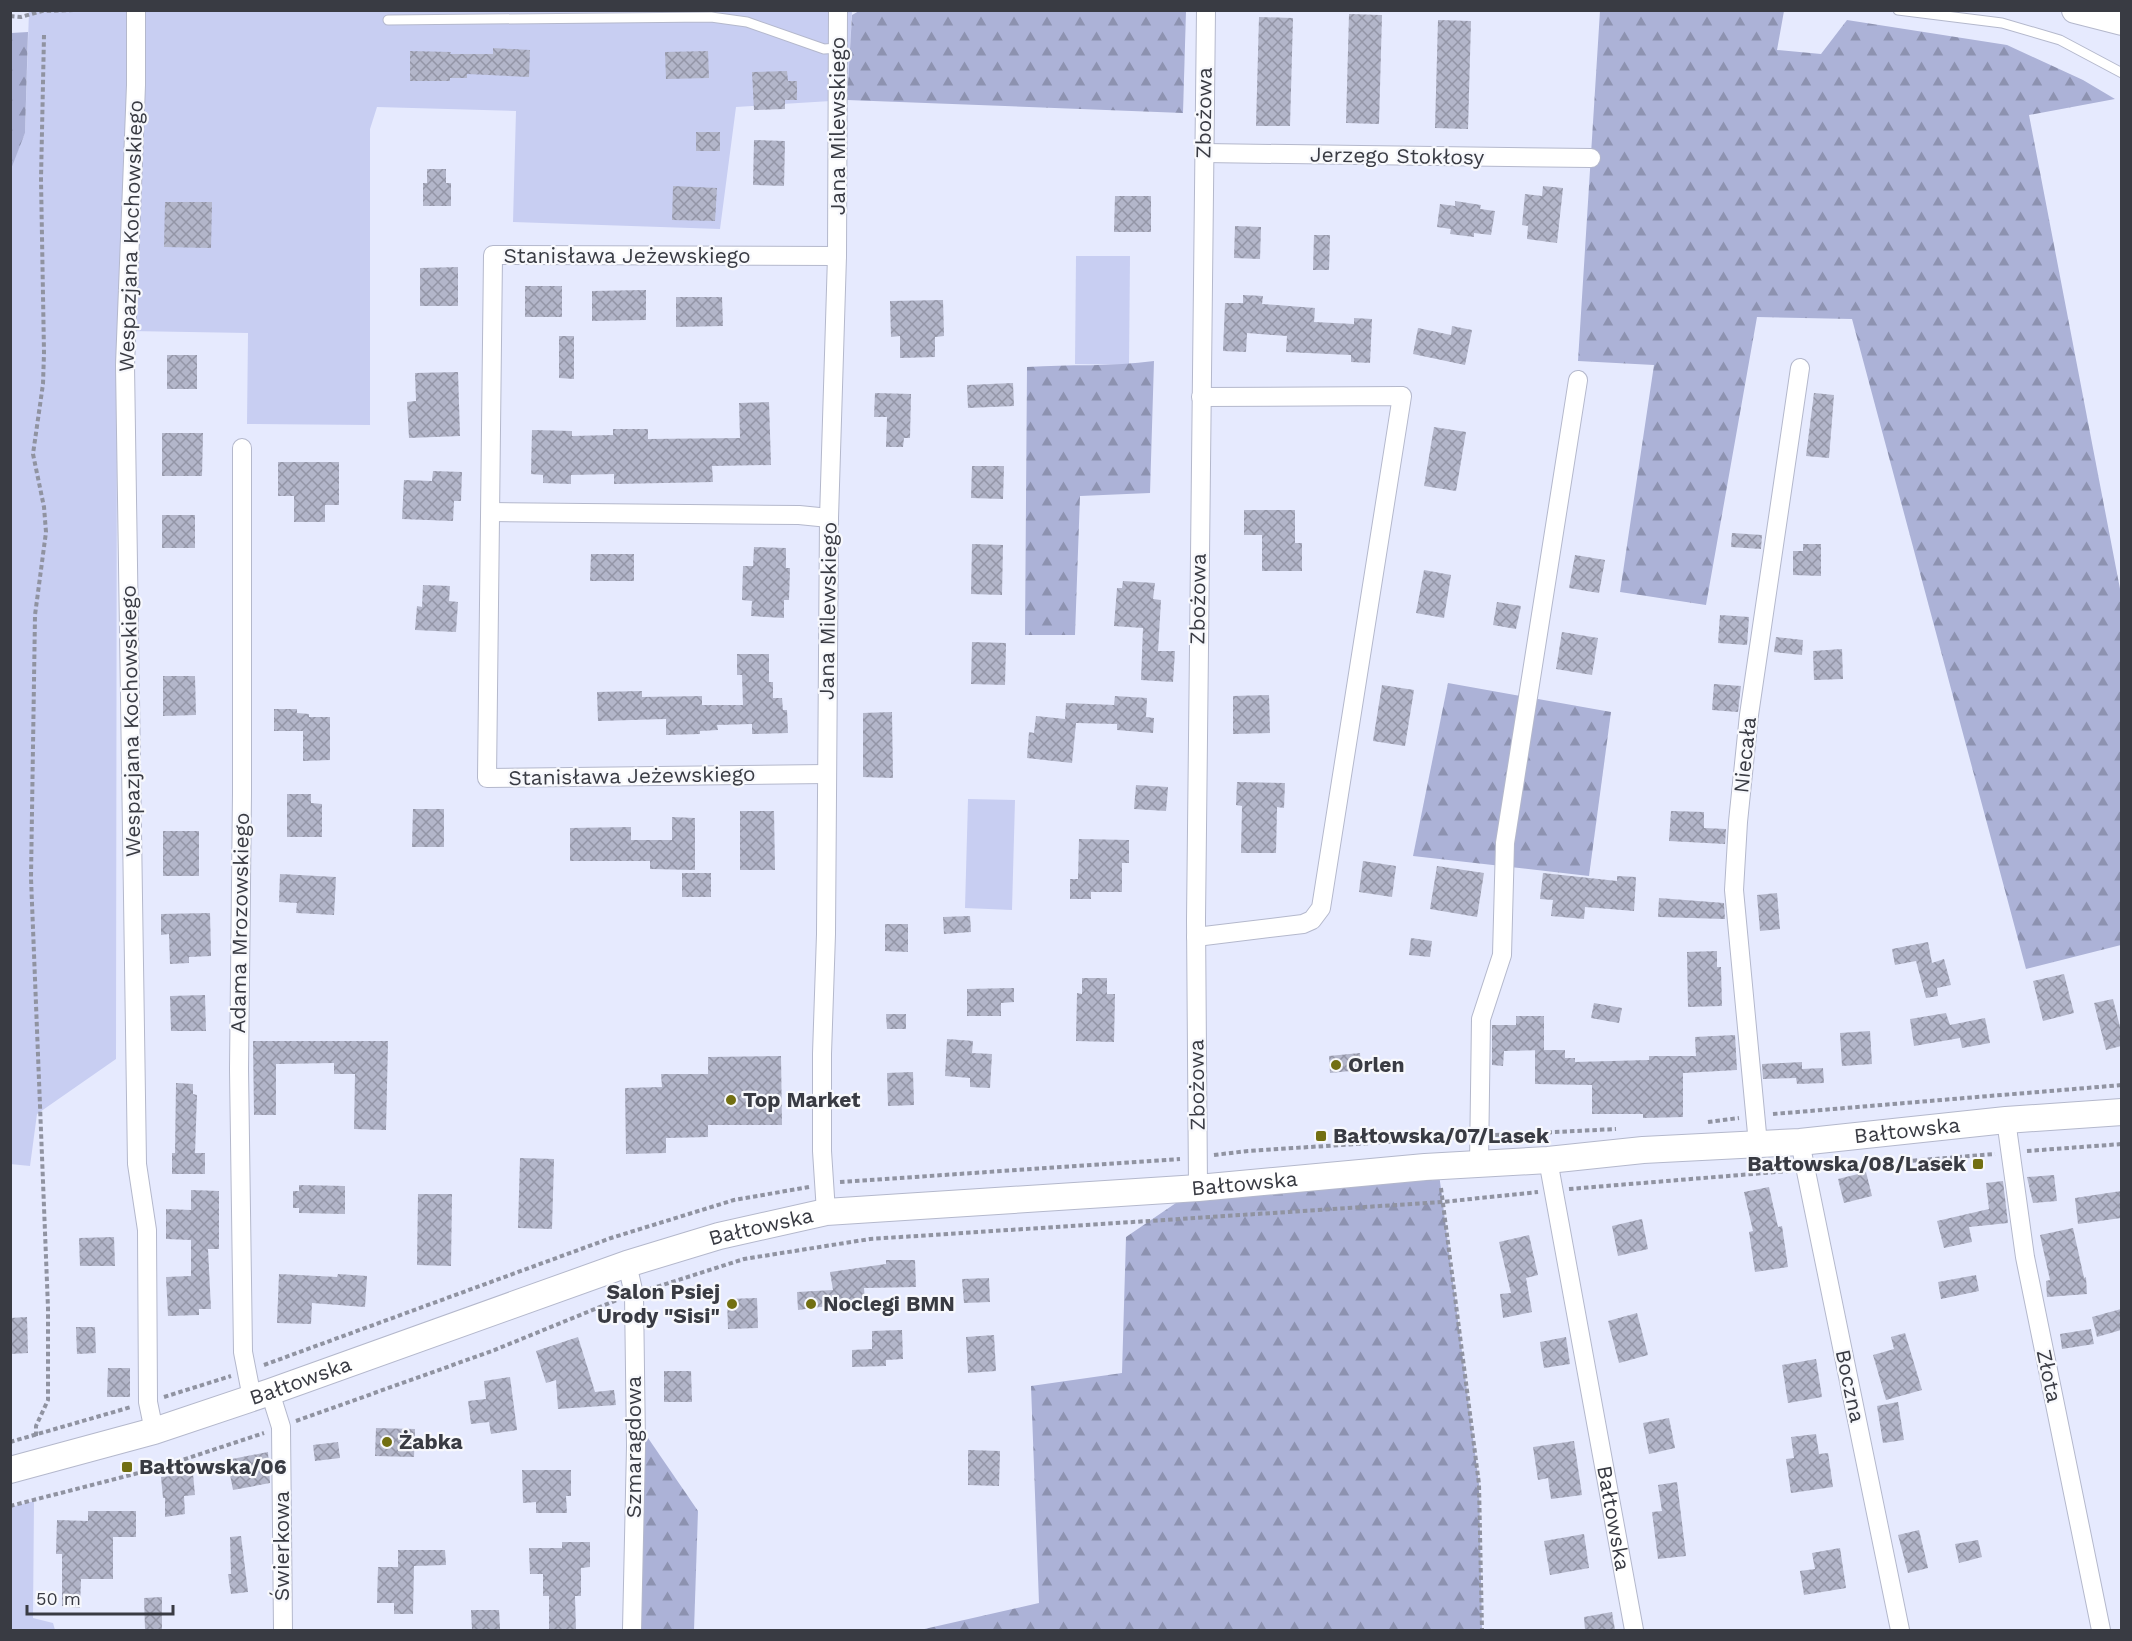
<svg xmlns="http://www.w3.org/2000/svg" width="2132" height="1641" viewBox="0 0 2132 1641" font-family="'Work Sans',sans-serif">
  <defs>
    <pattern id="forest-firs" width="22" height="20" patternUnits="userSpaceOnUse" patternTransform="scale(1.5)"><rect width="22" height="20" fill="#acb2d7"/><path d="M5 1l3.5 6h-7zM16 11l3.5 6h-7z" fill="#8d92b0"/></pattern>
    <pattern id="building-cross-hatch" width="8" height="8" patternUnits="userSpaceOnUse" patternTransform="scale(1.5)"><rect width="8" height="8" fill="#b3b6ca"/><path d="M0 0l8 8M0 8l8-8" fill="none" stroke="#9395a6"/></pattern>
  </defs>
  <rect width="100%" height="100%" fill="#e6eafe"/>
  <!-- grass -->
  <g fill="#c8cef2">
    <polygon points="29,11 852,11 847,100 736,107 720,229 513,222 516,111 377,107 370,129 370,425 247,424 248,333 130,331 117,333 116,1059 37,1114 30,1166 10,1164 10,169 25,133"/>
    <polygon points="1076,256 1130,256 1129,365 1075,364"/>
    <polygon points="968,799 1015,800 1012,910 965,908"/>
    <polygon points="34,1501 33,1618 53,1623 55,1630 11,1630 11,1507"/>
  </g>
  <!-- forest -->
  <g fill="url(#forest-firs)">
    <polygon points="859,11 1186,11 1183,113 847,100 852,15"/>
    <polygon points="1600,11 1784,11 1777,50 1821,54 1847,20 2007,45 2083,80 2115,99 2029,115 2121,594 2121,945 2026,969 1852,319 1757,317 1706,605 1620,592 1654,365 1578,361"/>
    <polygon points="28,32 25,133 11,169 11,33"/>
    <path d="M 1154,361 L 1150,493 L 1080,496 L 1075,635 L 1025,635 L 1027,367 C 1069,364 1112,367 1154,361 Z"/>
    <polygon points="1448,683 1611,712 1589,876 1413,856"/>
    <polygon points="1438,1166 1479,1484 1482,1630 920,1630 1039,1603 1031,1386 1122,1373 1126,1237 1198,1188"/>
    <polygon points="635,1419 698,1511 694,1630 632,1630"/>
  </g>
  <!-- building -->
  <g fill="url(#building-cross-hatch)">
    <polygon points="1349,14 1382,15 1379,124 1346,123"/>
    <polygon points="1259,17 1293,18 1290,126 1256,126"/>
    <polygon points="1438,20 1471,21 1468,129 1435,128"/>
    <polygon points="493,48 530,50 529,77 467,74 467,78 450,78 450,81 410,81 410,51 451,52 450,54 493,54"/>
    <polygon points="708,51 709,78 666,79 665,52"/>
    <polygon points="787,71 788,81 797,81 797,100 785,100 785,109 754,110 752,72"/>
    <rect x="696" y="132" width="24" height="19"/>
    <polygon points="754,140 785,141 784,186 753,185"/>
    <polygon points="427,169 446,169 446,183 451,183 451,206 423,206 423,183 427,183"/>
    <polygon points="673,186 717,188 715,221 672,220"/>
    <polygon points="1543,186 1563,188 1557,243 1527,239 1528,226 1522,225 1525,194 1542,196"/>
    <polygon points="1115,196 1151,196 1151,232 1114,232"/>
    <polygon points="1455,201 1481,205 1480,209 1495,211 1491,235 1474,233 1474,237 1450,234 1451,229 1437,227 1440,204 1455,206"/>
    <polygon points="165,202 212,202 211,248 164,247"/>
    <polygon points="1235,226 1261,227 1260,259 1234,258"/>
    <polygon points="1314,235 1330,235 1329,270 1313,270"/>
    <polygon points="458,267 458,306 420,306 420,268"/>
    <rect x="525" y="286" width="37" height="31"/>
    <polygon points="646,290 646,320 592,321 592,291"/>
    <polygon points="1243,295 1263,296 1262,304 1315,308 1314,322 1354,324 1354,318 1372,319 1370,363 1351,362 1351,355 1286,352 1287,336 1247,333 1246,352 1223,351 1225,303 1243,303"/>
    <polygon points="676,297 722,297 723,326 676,327"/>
    <polygon points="943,300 944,336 935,337 935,357 900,358 900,336 891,337 890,301"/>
    <polygon points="1452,326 1472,330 1465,365 1413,354 1418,328 1451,335"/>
    <polygon points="559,336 574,336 574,379 559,378"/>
    <rect x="167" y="355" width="30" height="34"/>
    <polygon points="458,372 460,436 409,438 407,402 416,401 415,373"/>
    <polygon points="1013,383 1014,406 968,408 967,385"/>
    <polygon points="875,393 911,394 910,438 904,438 903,447 886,447 887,417 874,417"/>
    <polygon points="1814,393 1834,395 1829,458 1806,456"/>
    <polygon points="769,402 771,465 712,466 713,482 614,484 614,474 571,475 571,484 543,483 543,475 531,474 532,430 572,431 572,436 613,435 613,429 648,429 648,439 740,438 739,403"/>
    <polygon points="1434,427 1466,432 1456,491 1424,486"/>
    <polygon points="162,433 203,433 202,476 162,476"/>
    <polygon points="278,462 339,462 339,505 325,505 325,522 294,522 294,496 278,496"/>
    <polygon points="972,466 1004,466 1003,499 971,498"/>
    <polygon points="433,471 462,472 461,501 454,501 453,521 402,519 404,480 432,481"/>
    <polygon points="1244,510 1295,510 1295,543 1302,543 1302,571 1262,571 1262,535 1244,535"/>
    <rect x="162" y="515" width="33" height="33"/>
    <polygon points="1732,533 1762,535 1761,549 1731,547"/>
    <polygon points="972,544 1003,545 1002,595 971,594"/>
    <polygon points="1803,544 1821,544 1821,576 1793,575 1793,551 1803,551"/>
    <polygon points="754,547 786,548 786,568 790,568 789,600 784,600 784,618 751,616 752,601 742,600 743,566 753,566"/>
    <polygon points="591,554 634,554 634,581 590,581"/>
    <polygon points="1575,555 1605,560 1599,593 1569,588"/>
    <polygon points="1424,570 1451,575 1444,618 1416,613"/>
    <polygon points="1123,581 1155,583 1153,599 1161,600 1158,651 1175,651 1173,682 1141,680 1143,628 1114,626 1117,588 1122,588"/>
    <polygon points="423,585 450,586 449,601 458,602 456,632 415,630 417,606 422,607"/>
    <polygon points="1497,602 1521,606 1516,629 1493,625"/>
    <polygon points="1720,615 1749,617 1747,645 1718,643"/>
    <polygon points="1562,632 1598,638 1592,675 1556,669"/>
    <polygon points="1776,637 1803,640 1802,655 1774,652"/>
    <polygon points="972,642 1006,643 1005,685 971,684"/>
    <polygon points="1842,649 1843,679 1814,680 1813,651"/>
    <polygon points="737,654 769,654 769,682 773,682 773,698 782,698 783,710 787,710 788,733 752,734 752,724 717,725 718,730 700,731 700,734 666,735 666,719 598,721 597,692 642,691 642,697 702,696 702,705 743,705 742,675 737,675"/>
    <polygon points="163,676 195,676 196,715 163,716"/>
    <polygon points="1714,684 1741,686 1738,712 1712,710"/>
    <polygon points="1382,685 1414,690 1405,746 1373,741"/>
    <polygon points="1269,695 1270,733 1233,734 1233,696"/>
    <polygon points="1115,696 1147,698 1146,717 1154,718 1153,733 1117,730 1117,724 1076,723 1072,763 1027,758 1029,732 1034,733 1036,716 1065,719 1066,703 1114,705"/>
    <polygon points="274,709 297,709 297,713 309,714 309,717 330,717 330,760 303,761 303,731 274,731"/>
    <polygon points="892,712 893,778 863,777 863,713"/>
    <polygon points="1237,782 1285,783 1284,808 1277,807 1276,853 1241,853 1242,806 1236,805"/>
    <polygon points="1136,785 1168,787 1166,811 1134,809"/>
    <polygon points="287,794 311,794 311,803 322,804 322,837 287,837"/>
    <polygon points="413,809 444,809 444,847 412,847"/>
    <polygon points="740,811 774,811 775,870 740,870"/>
    <polygon points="1671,811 1704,812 1704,828 1726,829 1725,844 1669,841"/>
    <polygon points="672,817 695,818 695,870 650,869 650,861 570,861 570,828 631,827 631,840 672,840"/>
    <rect x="163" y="831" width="36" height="45"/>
    <polygon points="1079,839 1129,840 1129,863 1122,863 1122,892 1091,892 1091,899 1070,899 1070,879 1078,879"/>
    <polygon points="1363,861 1396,866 1392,897 1359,892"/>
    <polygon points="1437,866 1484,873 1477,917 1430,909"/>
    <rect x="682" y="873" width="29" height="24"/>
    <polygon points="1543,873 1617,881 1617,876 1636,877 1634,911 1585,907 1584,919 1551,916 1553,900 1540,899"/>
    <polygon points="280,874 336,877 334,915 296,913 297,903 279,902"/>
    <polygon points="1777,893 1780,929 1760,931 1757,895"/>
    <polygon points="1659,898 1724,903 1725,919 1658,917"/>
    <polygon points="210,913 211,956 189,957 189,963 170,964 169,934 161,935 161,914"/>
    <polygon points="970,916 971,932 944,934 943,917"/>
    <polygon points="885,924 908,924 908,952 885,951"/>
    <polygon points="1411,938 1432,941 1430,957 1409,955"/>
    <polygon points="1928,942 1932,963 1944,959 1951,985 1937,988 1938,996 1926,998 1916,961 1895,965 1892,949"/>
    <polygon points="1717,951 1717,967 1721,967 1722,1006 1688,1007 1687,952"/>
    <polygon points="2064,974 2074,1013 2043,1021 2033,981"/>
    <polygon points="1082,978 1107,978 1107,994 1115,994 1114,1042 1076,1041 1077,993 1082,994"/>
    <polygon points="1014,988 1014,1002 1001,1003 1001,1016 967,1016 967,989"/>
    <polygon points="205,995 206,1031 171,1031 170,996"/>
    <polygon points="2113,999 2121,1031 2121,1046 2106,1050 2094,1003"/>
    <polygon points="1594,1003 1622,1008 1619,1023 1591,1018"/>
    <polygon points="1946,1013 1950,1025 1985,1018 1990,1043 1962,1048 1960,1038 1914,1046 1910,1019"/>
    <polygon points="886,1014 906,1014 906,1029 887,1029"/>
    <polygon points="1516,1016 1544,1016 1544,1050 1504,1051 1503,1066 1492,1065 1492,1025 1516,1025"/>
    <polygon points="1870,1031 1872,1064 1842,1066 1840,1033"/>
    <polygon points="1735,1035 1737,1070 1683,1073 1683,1117 1643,1118 1643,1114 1592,1114 1592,1085 1535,1084 1535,1050 1565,1050 1565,1058 1575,1058 1575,1062 1649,1060 1649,1056 1696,1056 1695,1037"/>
    <polygon points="947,1039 973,1041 972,1053 992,1054 990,1088 970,1087 970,1078 945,1076"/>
    <polygon points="253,1041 388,1041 386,1130 354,1129 355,1074 334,1074 334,1063 276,1064 276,1115 254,1115"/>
    <polygon points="1360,1053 1361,1070 1330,1073 1329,1056"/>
    <polygon points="781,1056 782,1125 708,1125 708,1137 666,1138 666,1153 626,1154 625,1088 662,1087 661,1074 708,1074 708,1057"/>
    <polygon points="1802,1062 1802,1069 1823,1068 1824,1083 1797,1084 1796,1078 1763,1079 1762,1064"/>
    <polygon points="913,1072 914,1105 888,1106 887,1073"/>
    <polygon points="176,1083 193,1084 193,1094 197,1095 195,1153 205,1153 205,1174 172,1174 172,1153 175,1153"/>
    <polygon points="520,1158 554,1159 552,1229 518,1228"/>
    <polygon points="1866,1172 1872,1196 1844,1203 1838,1179"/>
    <polygon points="2054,1175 2057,1201 2033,1203 2027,1177"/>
    <polygon points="2003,1181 2008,1223 1969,1227 1972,1242 1944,1248 1937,1221 1989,1209 1986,1183"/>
    <polygon points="299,1185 345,1186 345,1214 299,1213 299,1208 293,1208 293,1191 299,1191"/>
    <polygon points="1769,1187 1778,1227 1782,1226 1788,1267 1755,1272 1749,1232 1753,1231 1744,1192"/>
    <polygon points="191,1190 219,1191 219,1249 208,1249 211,1309 199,1309 199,1315 168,1316 166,1277 191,1276 191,1240 166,1239 166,1209 191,1210"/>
    <polygon points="2121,1191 2121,1218 2078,1224 2075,1198"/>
    <polygon points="418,1194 452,1194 451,1266 417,1265"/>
    <polygon points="1642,1219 1648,1249 1618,1256 1612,1226"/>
    <polygon points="2073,1228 2084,1278 2086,1277 2087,1294 2047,1297 2046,1281 2050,1280 2040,1235"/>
    <polygon points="1529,1235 1538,1275 1526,1278 1532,1312 1503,1318 1500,1294 1511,1293 1499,1242"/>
    <polygon points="114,1237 115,1266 80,1266 79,1238"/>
    <polygon points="886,1260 915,1260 916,1287 864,1288 865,1301 798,1310 797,1292 833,1290 830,1272 886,1264"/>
    <polygon points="279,1274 337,1277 338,1274 367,1276 365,1307 312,1303 311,1324 277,1323"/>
    <polygon points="1976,1275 1979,1291 1941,1299 1938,1282"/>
    <polygon points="989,1278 990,1302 964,1303 962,1279"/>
    <polygon points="757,1298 758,1328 728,1329 727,1299"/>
    <polygon points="2121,1309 2121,1330 2097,1337 2092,1317"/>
    <polygon points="1637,1313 1648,1355 1619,1363 1608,1321"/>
    <polygon points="27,1317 28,1353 10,1354 10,1318"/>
    <polygon points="76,1327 95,1327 96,1353 77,1354"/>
    <polygon points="2091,1329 2094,1344 2062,1349 2060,1334"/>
    <polygon points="902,1330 903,1359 886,1360 886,1366 852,1367 852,1350 872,1349 872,1331"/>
    <polygon points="1905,1333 1922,1390 1886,1400 1873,1355 1894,1349 1891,1337"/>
    <polygon points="994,1335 996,1371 968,1373 966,1337"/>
    <polygon points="578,1337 595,1392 614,1390 616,1405 558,1409 556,1380 546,1383 536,1351"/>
    <polygon points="1566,1337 1570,1364 1544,1368 1540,1342"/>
    <polygon points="1816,1359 1822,1397 1788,1403 1782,1365"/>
    <polygon points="108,1368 130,1368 130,1397 107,1397"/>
    <polygon points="664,1371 691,1371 692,1402 664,1402"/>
    <polygon points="510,1377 517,1430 491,1434 489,1422 471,1424 468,1401 486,1399 484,1381"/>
    <polygon points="1898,1402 1904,1440 1883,1443 1877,1406"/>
    <polygon points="1669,1418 1675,1448 1649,1454 1643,1423"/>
    <polygon points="376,1428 415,1429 414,1457 375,1456"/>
    <polygon points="1816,1434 1819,1454 1828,1453 1833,1487 1791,1493 1786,1459 1794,1458 1791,1437"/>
    <polygon points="1574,1441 1582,1495 1551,1499 1548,1478 1538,1480 1533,1447"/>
    <polygon points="338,1442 340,1458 315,1461 313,1445"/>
    <polygon points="968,1450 1000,1451 999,1486 968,1485"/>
    <polygon points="268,1452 270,1483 233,1490 227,1460"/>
    <polygon points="522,1470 571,1470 571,1496 566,1496 567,1513 536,1513 536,1502 523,1503"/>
    <polygon points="193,1474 195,1495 184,1496 185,1514 165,1517 165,1498 163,1498 161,1477"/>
    <polygon points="1677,1482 1686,1556 1658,1559 1652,1512 1662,1511 1658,1485"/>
    <polygon points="88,1511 136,1511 136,1537 113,1537 113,1579 81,1579 80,1608 62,1606 62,1554 56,1554 57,1520 88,1521"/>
    <polygon points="1919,1530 1928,1568 1908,1573 1898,1535"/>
    <polygon points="1584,1534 1589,1568 1550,1575 1544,1541"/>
    <polygon points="241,1536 248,1592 231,1594 228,1574 231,1574 230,1537"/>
    <polygon points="1978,1540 1982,1557 1959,1563 1955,1544"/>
    <polygon points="562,1542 590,1542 590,1567 581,1568 581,1596 575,1596 576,1630 549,1630 549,1596 543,1596 543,1574 530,1574 529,1548 562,1548"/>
    <polygon points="1840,1548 1846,1588 1804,1595 1800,1571 1815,1569 1812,1553"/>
    <polygon points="398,1550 445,1550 446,1565 414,1566 413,1614 394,1614 394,1603 377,1603 378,1567 398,1567"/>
    <polygon points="162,1597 162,1629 145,1629 144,1598"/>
    <polygon points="471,1610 499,1610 500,1629 472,1630"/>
    <polygon points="1612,1612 1615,1630 1585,1630 1584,1617"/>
  </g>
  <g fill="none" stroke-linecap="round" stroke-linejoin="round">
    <!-- lane casing -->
    <g stroke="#b4b8cc" stroke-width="11">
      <g id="lane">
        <polyline points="1898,10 2002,23 2060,40 2122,73"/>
        <polyline points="388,20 711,17 747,22 824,49 838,48"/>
      </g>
    </g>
    <!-- street casing -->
    <g stroke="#b4b8cc" stroke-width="20">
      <g id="street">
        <polyline points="136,10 136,85 125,365 137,1164 147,1230 148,1402 154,1431"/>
        <polyline points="1204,153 1591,158"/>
        <polyline points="242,448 242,793 239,1069 243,1352 252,1398"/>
        <polyline points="491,512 799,515 829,518"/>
        <polyline points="826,774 487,778 493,255 837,256"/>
        <polyline points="1196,937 1303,924 1312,920 1321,908 1402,396 1201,397"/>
        <polyline points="2006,1120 2025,1257 2101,1630"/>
        <polyline points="1800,1142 1900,1630"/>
        <polyline points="1758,1144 1734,890 1738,822 1749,715 1800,368"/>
        <path id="s1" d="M 1548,1160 L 1634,1630"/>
        <polyline points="1479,1163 1481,1019 1502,955 1505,843 1578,380"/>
        <polyline points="1198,1188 1196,920 1206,10"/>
        <polyline points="826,1212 822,1151 822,1054 826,934 829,518 837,256 838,10"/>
        <polyline points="627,1264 634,1294 636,1446 632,1630"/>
        <polyline points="270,1392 281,1427 283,1630"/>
      </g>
    </g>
    <!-- secondary casing -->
    <g stroke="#b4b8cc" stroke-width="28">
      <g id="secondary">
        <polyline points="2075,10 2122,22"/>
        <path id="s2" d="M 10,1470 L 154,1431 L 270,1392 L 627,1264 L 719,1236 L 826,1212 L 1198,1188 L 1425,1167 L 1548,1160 L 1643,1150 L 1800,1142 L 2006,1120 L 2122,1112"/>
      </g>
    </g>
    <!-- path -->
    <g stroke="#9093a1" stroke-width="4" stroke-dasharray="4.5 3" stroke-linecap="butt">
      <polyline points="10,16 21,17 42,11 75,10"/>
      <polyline points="1773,1114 2122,1085"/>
      <polyline points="1708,1122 1739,1118"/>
      <polyline points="1495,1135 1616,1129"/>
      <polyline points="2027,1151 2122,1144"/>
      <polyline points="1214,1155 1248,1151 1464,1137"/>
      <polyline points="1823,1168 1995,1154"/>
      <polyline points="840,1182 1180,1159"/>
      <polyline points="1441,1188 1479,1484 1482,1630"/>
      <polyline points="1569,1189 1789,1171"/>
      <polyline points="650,1289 744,1259 870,1239 1442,1202 1538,1192"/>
      <polyline points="264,1365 611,1238 734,1200 809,1187"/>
      <polyline points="164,1397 231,1376"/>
      <polyline points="296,1421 492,1351 617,1300"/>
      <polyline points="36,1436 36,1426 48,1400 48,1308 31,878 35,615 46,532 44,507 33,454 43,384 44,353 41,179 44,35"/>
      <polyline points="10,1442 131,1407"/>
      <polyline points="10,1506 158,1468 264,1433"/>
    </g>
    <!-- lane -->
    <use href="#lane" stroke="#fff" stroke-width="9"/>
    <!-- street -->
    <use href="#street" stroke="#fff" stroke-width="18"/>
    <!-- secondary -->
    <use href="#secondary" stroke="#fff" stroke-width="26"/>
  </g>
  <!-- markers -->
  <g fill="#726f11" stroke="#f7f8fc" stroke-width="2">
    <circle cx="1336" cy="1065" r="6"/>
    <circle cx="731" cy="1100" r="6"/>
    <rect x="1315" y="1130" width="12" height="12" rx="3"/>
    <rect x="1972" y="1158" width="12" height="12" rx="3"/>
    <circle cx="732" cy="1304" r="6"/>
    <circle cx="811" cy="1304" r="6"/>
    <circle cx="387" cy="1442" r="6"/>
    <rect x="121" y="1461" width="12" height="12" rx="3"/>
  </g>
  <g text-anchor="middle" stroke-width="4.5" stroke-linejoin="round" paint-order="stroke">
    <!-- street labels -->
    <g font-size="21" fill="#393b43" stroke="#f7f8fc">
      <text transform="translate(1204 113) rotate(-89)" y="7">Zbożowa</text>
      <text transform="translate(838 126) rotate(-90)" y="7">Jana Milewskiego</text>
      <text transform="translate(1397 156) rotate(1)" y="7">Jerzego Stokłosy</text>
      <text transform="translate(131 236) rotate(-88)" y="7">Wespazjana Kochowskiego</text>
      <text x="627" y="263">Stanisława Jeżewskiego</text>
      <text transform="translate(1198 599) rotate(-89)" y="7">Zbożowa</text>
      <text transform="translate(828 611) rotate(-89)" y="7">Jana Milewskiego</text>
      <text transform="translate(131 721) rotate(-91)" y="7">Wespazjana Kochowskiego</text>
      <text transform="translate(1745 755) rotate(-84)" y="7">Niecała</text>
      <text transform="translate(632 776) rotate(-1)" y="7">Stanisława Jeżewskiego</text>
      <text transform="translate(240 923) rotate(-89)" y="7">Adama Mrozowskiego</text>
      <text transform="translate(1197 1085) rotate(-91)" y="7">Zbożowa</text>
      <text dy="7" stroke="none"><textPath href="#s2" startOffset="1941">Bałtowska</textPath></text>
      <text dy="7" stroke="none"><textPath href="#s2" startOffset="1276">Bałtowska</textPath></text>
      <text dy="7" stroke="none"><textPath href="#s2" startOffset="790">Bałtowska</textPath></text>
      <text transform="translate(2049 1376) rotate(78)" y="7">Złota</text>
      <text dy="7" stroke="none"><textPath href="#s2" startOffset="304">Bałtowska</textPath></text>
      <text transform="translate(1850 1386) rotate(78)" y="7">Boczna</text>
      <text transform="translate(634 1447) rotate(-90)" y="7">Szmaragdowa</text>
      <text dy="7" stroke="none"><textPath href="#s1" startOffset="364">Bałtowska</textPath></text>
      <text transform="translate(282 1546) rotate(-90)" y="7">Świerkowa</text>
    </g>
    <!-- poi labels -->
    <g font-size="21" font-weight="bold" fill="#393b43" stroke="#f7f8fc" text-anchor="start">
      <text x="1348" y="1072">Orlen</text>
      <text x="743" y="1107">Top Market</text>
      <text x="1333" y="1143">Bałtowska/07/Lasek</text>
      <text x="1966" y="1171" text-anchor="end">Bałtowska/08/Lasek</text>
      <text x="720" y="1299" text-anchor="end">Salon Psiej<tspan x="720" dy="24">Urody "Sisi"</tspan></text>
      <text x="823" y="1311">Noclegi BMN</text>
      <text x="399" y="1449">Żabka</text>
      <text x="139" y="1474">Bałtowska/06</text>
    </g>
  </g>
  <!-- border -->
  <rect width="2132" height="1641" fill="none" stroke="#393b43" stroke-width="24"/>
  <!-- scale -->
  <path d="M27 1605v9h146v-9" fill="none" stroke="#393b43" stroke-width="3"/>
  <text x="36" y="1605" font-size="18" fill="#393b43" stroke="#f7f8fc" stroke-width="4.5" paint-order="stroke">50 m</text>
</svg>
